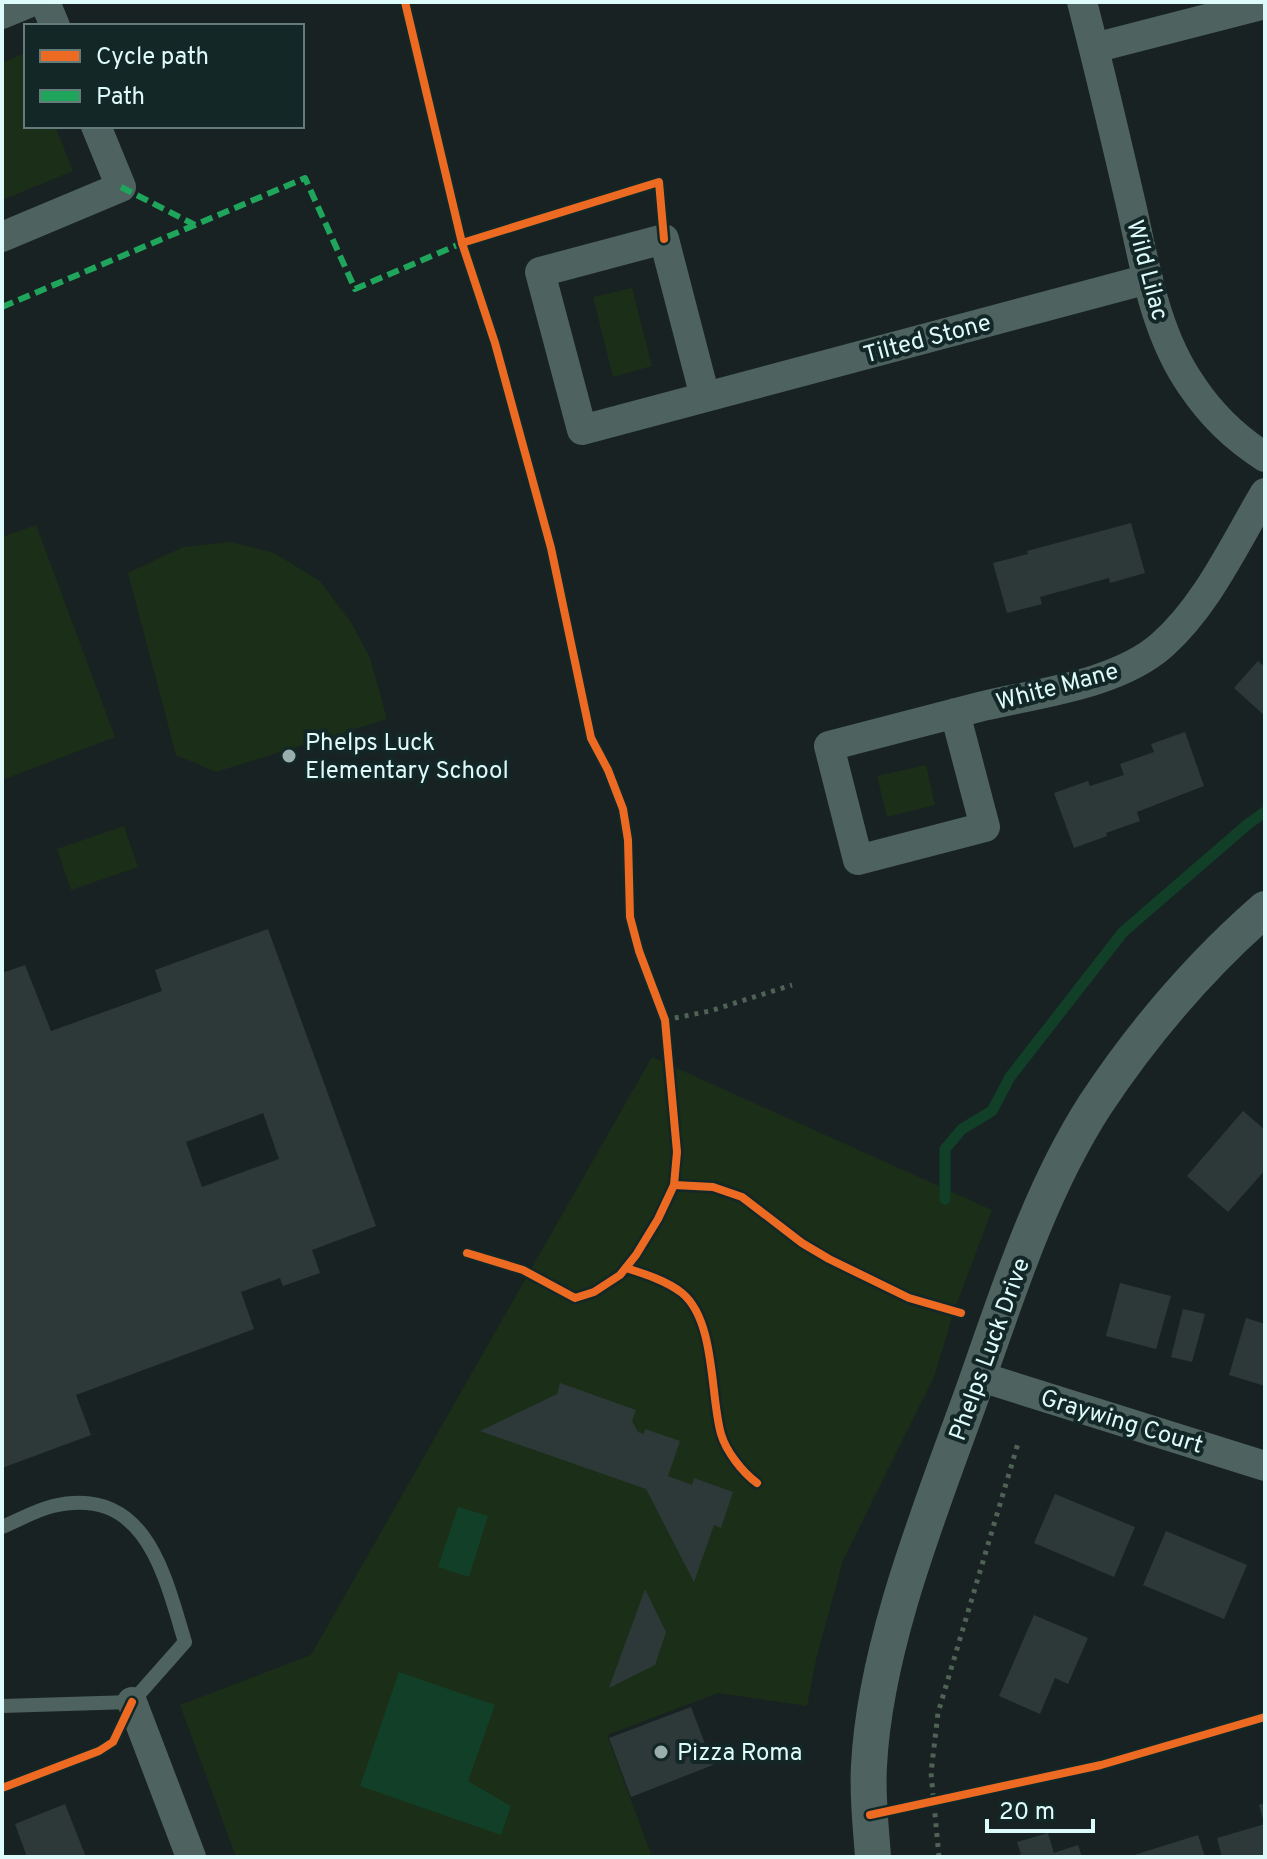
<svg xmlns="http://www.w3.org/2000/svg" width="1267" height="1859" viewBox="0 0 1267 1859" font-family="Overpass,sans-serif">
  <rect width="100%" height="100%" fill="#182222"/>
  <!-- green -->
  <g fill="#1b2e18">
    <polygon points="25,53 26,126 55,126 73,171 2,200 2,63"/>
    <polygon points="632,288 652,366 613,377 593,297"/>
    <polygon points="36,525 115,737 2,780 2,537"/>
    <polygon points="231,542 274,553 320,581 352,624 370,658 387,719 216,772 176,755 128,573 183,547"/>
    <polygon points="926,765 935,805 887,817 877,776"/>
    <polygon points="124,826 138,867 71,890 57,849"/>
    <polygon points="652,1057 992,1210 953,1314 934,1377 843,1560 816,1660 807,1706 718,1693 607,1735 652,1857 236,1857 180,1705 311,1655"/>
  </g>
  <!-- water -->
  <g fill="#123f27">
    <polygon points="458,1507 488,1516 469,1577 438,1567"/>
    <polygon points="399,1672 495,1705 468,1781 511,1806 501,1835 360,1786"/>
  </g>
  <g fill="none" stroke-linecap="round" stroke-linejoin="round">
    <!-- stream -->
    <polyline stroke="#123f27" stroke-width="11" points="945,1199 945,1149 962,1129 992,1111 1010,1077 1123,932 1248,824 1265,812"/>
  </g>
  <!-- building -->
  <g fill="#2d3939" fill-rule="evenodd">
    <polygon points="1131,523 1145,573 1110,583 1109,578 1040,597 1042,604 1007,613 993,563 1028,554 1027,551"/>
    <polygon points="1258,661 1262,665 1265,661 1265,716 1234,688"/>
    <polygon points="1185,732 1204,786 1137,812 1140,821 1106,833 1107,836 1074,848 1054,793 1088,781 1090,786 1124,775 1120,764 1154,752 1151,744"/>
    <path d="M 268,929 L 376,1226 L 312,1250 L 320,1273 L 283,1286 L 280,1278 L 241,1292 L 254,1329 L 76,1395 L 91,1435 L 2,1468 L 2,973 L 25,965 L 51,1031 L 162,991 L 155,970 ZM 263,1113 L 279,1159 L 202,1187 L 186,1142 Z"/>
    <polygon points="1243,1111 1265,1130 1265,1170 1228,1212 1187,1176"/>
    <polygon points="1120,1283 1171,1296 1156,1349 1106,1336"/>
    <polygon points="1183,1309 1205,1314 1192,1362 1171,1357"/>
    <polygon points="1246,1318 1265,1324 1265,1386 1229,1375"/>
    <polygon points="560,1383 636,1410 632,1421 638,1432 644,1434 645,1429 680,1441 668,1476 692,1485 694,1478 733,1492 721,1528 714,1525 694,1582 646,1489 480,1431 557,1394"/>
    <polygon points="1055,1494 1135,1527 1114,1577 1034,1543"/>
    <polygon points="1166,1531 1247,1565 1224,1619 1143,1585"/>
    <polygon points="645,1589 666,1632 655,1665 609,1688"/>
    <polygon points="1034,1615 1088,1638 1068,1684 1055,1678 1040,1714 999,1696"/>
    <polygon points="691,1707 713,1765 631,1797 609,1738"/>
    <polygon points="1265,1803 1265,1823 1264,1823 1259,1805"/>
    <polygon points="65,1804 86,1857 27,1857 15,1824"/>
    <polygon points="1265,1824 1265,1857 1222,1857 1217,1838"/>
    <polygon points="1048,1833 1054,1853 1078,1845 1082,1857 1013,1857 1021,1854 1017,1842"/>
    <polygon points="1198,1835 1205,1857 1131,1857 1131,1856"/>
  </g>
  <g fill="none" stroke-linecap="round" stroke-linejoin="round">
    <!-- path -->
    <g stroke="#4e6356" stroke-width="5" stroke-dasharray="4 6" stroke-linecap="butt">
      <polyline points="405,2 462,243 659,182 661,207"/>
      <polyline points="462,243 495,343 551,548 591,738 608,770 623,809 628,840 630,917 639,951 665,1020 677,1152 674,1185 658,1219 636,1255 620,1275 594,1292 575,1298 523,1270 467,1253"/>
      <polyline points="665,1020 710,1011 792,985"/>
      <polyline points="674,1185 713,1187 742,1197 802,1243 829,1259 909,1298 961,1313"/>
      <path d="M 627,1268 C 645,1274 668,1281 683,1294 C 717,1322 710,1396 721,1434 C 727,1452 742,1472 757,1483"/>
      <polyline points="2,1788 99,1751 114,1740"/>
      <polyline points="902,1808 1101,1765 1265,1717"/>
      <polyline points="939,1857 931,1773 938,1713 1019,1440"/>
    </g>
    <!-- service -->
    <path stroke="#4e625f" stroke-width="14" d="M 2,1527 C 19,1520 36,1510 53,1506 C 146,1484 165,1576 185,1642 L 132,1702 L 2,1706"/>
    <!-- minor -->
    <g stroke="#4e625f" stroke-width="30">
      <polyline points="45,2 55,26"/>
      <path d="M 1082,2 C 1100,71 1116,140 1132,209 C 1145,268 1156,335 1192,386 C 1212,416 1235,438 1265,457"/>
      <polyline points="2,14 31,2"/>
      <polyline points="1094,48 1265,4"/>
      <polyline points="2,237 121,187 96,126"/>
      <polyline points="705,397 664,239 540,272 582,430 1148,279"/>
      <path d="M 955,713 L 985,827 L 858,860 L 829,746 C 880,733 932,719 983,706 C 1039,693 1118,684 1162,645 C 1207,605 1234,545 1265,493"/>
      <polyline points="978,1376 1265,1466"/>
      <polyline points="132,1702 191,1857"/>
    </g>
    <!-- tertiary -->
    <path stroke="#4e625f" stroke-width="36" d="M 873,1857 C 871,1827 867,1796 869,1766 C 875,1642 934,1501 976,1383 C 1009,1289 1041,1189 1095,1105 C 1142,1034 1201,965 1265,909"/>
    <!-- quiet -->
    <g stroke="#20a55d" stroke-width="6" stroke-dasharray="12 6" stroke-linecap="butt">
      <polyline points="121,187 195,225 305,178 355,289 462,243"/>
      <polyline points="2,307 195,225"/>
    </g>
    <!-- cycleway casing -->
    <g stroke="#132727" stroke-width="13">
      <g id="cycleway">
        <polyline points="405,2 462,243 659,182 664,239"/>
        <polyline points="462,243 495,343 551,548 591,738 608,770 623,809 628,840 630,917 639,951 665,1020 677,1152 674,1185 658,1219 636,1255 620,1275 594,1292 575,1298 523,1270 467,1253"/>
        <polyline points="674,1185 713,1187 742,1197 802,1243 829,1259 909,1298 961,1313"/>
        <path d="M 626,1268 C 645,1274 667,1281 682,1293 C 716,1321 710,1396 721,1434 C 726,1451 742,1472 757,1483"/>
        <polyline points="2,1788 99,1751 113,1742 132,1702"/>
        <polyline points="870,1815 1101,1765 1265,1717"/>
      </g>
    </g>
    <!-- cycleway -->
    <use href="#cycleway" stroke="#ed6a23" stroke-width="8"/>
  </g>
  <!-- markers -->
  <g fill="#98afae" stroke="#132727" stroke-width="3">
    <circle cx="289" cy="756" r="8"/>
    <circle cx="661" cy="1752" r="8"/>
  </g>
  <g text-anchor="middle" stroke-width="8" stroke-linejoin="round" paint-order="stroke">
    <!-- street labels -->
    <g font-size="24" fill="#ddfbfa" stroke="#132727">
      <text transform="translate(1148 270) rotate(75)" y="8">Wild Lilac</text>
      <text transform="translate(927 338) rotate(-15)" y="8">Tilted Stone</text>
      <text transform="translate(1057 686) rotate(-15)" y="8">White Mane</text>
      <text transform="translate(989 1349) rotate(-70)" y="8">Phelps Luck Drive</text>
      <text transform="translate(1122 1421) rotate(17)" y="8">Graywing Court</text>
    </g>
    <!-- poi labels -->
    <g font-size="24" fill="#ddfbfa" stroke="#132727" text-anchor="start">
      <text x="305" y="750">Phelps Luck<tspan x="305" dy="28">Elementary School</tspan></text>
      <text x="677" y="1760">Pizza Roma</text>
    </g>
  </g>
  <!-- border -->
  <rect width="1267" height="1859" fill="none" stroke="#ddfbfa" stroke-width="8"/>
  <!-- legend -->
  <rect x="24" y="24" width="280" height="104" fill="#132727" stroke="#647c7b" stroke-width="2"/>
  <rect x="40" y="50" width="40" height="12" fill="#ed6a23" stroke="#647c7b" stroke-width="2"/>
  <text x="96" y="64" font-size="24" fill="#ddfbfa">Cycle path</text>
  <rect x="40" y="90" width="40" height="12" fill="#20a55d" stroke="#647c7b" stroke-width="2"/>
  <text x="96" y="104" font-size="24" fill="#ddfbfa">Path</text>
  <!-- scale -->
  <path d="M987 1819v12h106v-12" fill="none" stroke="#ddfbfa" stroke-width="4"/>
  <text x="999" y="1819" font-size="24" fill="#ddfbfa" stroke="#132727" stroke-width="6" paint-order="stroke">20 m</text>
</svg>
